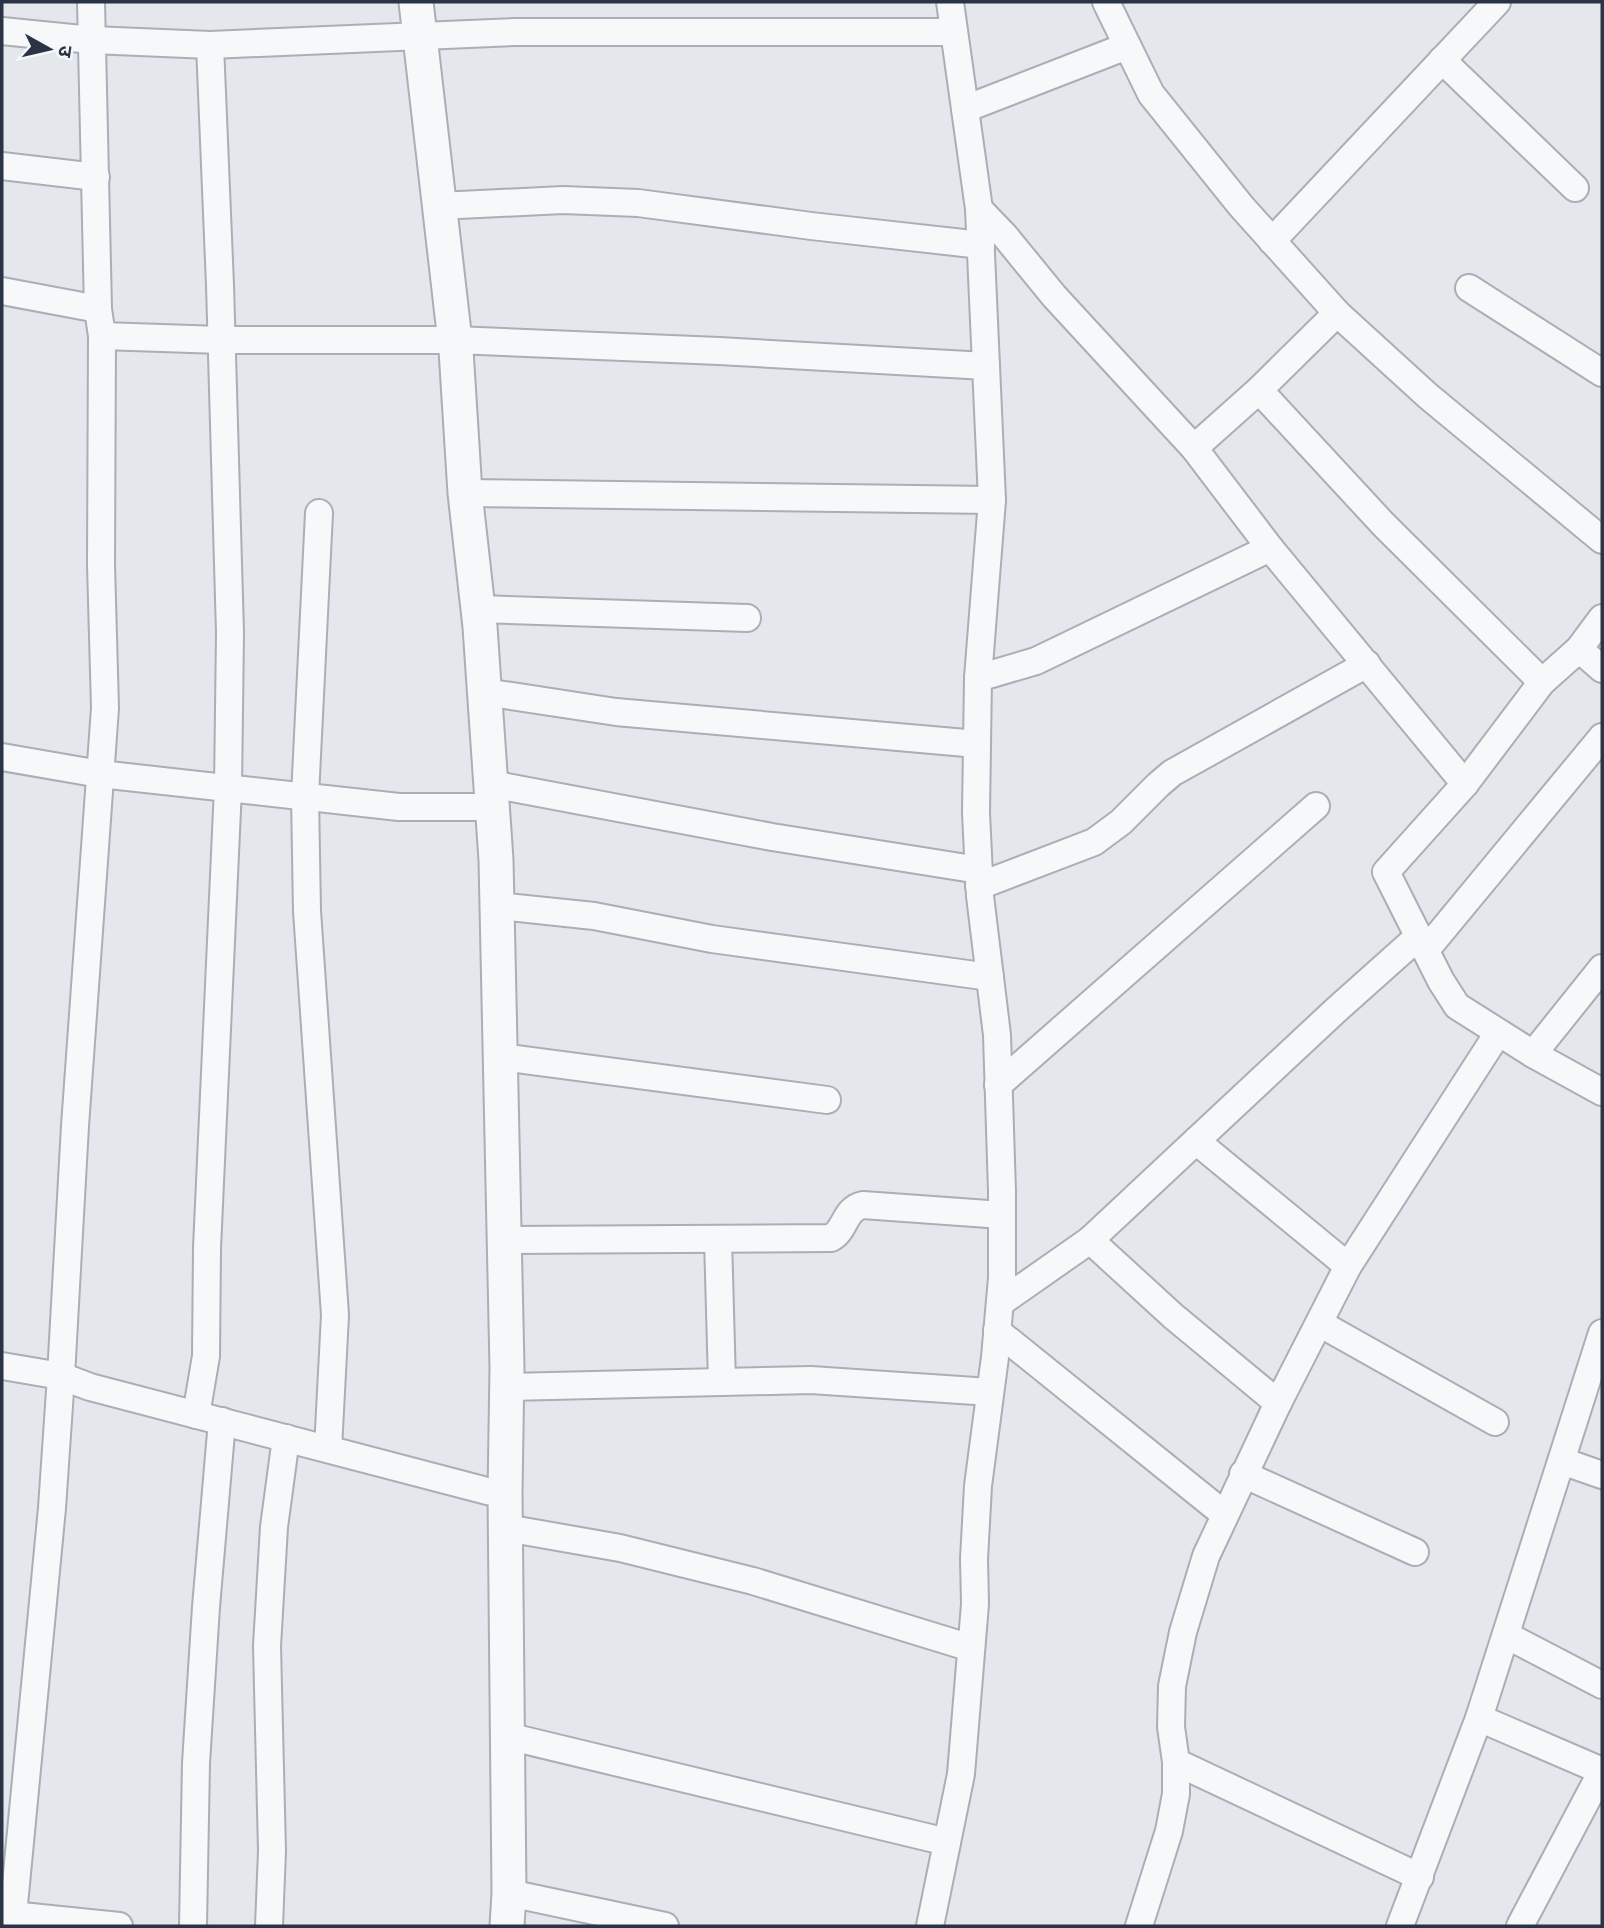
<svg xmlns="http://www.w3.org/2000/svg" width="1604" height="1928" viewBox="0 0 1604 1928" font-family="'Nunito Sans','Noto Sans Devanagari',sans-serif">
  <rect width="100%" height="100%" fill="#e4e7ec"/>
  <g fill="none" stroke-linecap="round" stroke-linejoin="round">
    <!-- minor casing -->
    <g stroke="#a9aeb7" stroke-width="30">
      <g id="minor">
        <polyline points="1106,2 1151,94 1241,206 1337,313 1428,396 1602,540"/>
        <polyline points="2,31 92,40 210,45 515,32 954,32"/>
        <polyline points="1442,60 1575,188"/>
        <polyline points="965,109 1127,46"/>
        <polyline points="2,166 96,177"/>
        <polyline points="439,206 563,200 638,203 811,226 981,245"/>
        <polyline points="979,209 1005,236 1054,296 1194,448 1270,548 1465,784"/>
        <polyline points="1272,241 1497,2"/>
        <polyline points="1469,288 1602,373"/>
        <polyline points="2,291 98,309"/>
        <polyline points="102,336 221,340 455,340 719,351 986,366"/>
        <polyline points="1259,390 1383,524 1542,682"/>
        <polyline points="1194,448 1259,390 1337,313"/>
        <polyline points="465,493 992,500"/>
        <polyline points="319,513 305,796 307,911 335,1315 328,1449"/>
        <polyline points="478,609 747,618"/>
        <polyline points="1602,618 1579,649 1542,682 1465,784 1386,872 1441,981 1457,1006 1533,1054 1602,1092"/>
        <polyline points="1579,649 1602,669"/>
        <polyline points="978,678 1036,661 1270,548"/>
        <polyline points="485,692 616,712 977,744"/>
        <polyline points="2,757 100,774 399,807 493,807"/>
        <polyline points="491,784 772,837 979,870"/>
        <polyline points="979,886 1094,842 1121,822 1158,785 1172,773 1367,664"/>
        <polyline points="498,906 594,916 712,939 990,977"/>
        <polyline points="1426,950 1602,737"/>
        <polyline points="1533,1054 1602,968"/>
        <polyline points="501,1057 827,1100"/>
        <polyline points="998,1085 1316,806"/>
        <polyline points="1196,1141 1348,1266"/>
        <polyline points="718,1239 722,1382"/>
        <path d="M 505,1240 L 831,1238 C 846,1230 844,1209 863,1205 L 1002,1215"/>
        <polyline points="1090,1240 1173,1316 1278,1403"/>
        <polyline points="1000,1303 1090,1240 1335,1011 1419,936"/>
        <polyline points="1319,1323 1495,1422"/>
        <polyline points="997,1331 1224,1514"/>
        <polyline points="2,1366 61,1376 90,1387 487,1491 505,1493"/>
        <polyline points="507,1387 811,1380 990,1392"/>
        <polyline points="196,1415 206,1356 207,1248 228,788 230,633 220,285 210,45"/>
        <polyline points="1562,1461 1602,1475"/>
        <polyline points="1243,1474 1415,1552"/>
        <polyline points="506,1528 620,1548 753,1581 971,1648"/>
        <polyline points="1506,1635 1602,1685"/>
        <polyline points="1479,1718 1602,1771"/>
        <polyline points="507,1736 947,1842"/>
        <polyline points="1176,1762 1420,1877"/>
        <polyline points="509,1893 665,1926"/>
        <polyline points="2,1914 119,1926"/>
        <polyline points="13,1915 52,1508 61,1376 75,1126 105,708 101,565 102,336 98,309 91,2"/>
        <polyline points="193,1926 196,1763 206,1607 222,1421"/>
        <polyline points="269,1926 272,1851 267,1646 274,1527 286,1438"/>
        <polyline points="930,1926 961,1774 975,1604 974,1559 978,1486 995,1357 1002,1278 1002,1192 997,1035 980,896 976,813 978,678 992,500 979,209 950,2"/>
        <polyline points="1139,1926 1169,1831 1176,1794 1176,1762 1171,1727 1172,1686 1183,1632 1206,1556 1278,1403 1348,1266 1498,1033"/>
        <polyline points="1400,1926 1479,1718 1602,1333"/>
        <polyline points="1520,1926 1602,1771"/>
      </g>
    </g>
    <!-- tertiary casing -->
    <g stroke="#a9aeb7" stroke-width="37">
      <polyline id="tertiary" points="416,2 456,350 465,493 480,627 496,860 507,1368 505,1493 509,1893 507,1926"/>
    </g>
    <!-- minor -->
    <use href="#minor" stroke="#f7f8fa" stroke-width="26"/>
    <!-- tertiary -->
    <use href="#tertiary" stroke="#f7f8fa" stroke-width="33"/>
  </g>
  <!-- border -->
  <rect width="1604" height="1928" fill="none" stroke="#2b3445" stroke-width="7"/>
  <!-- north arrow -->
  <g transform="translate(49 49) rotate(98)" stroke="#f4f6f9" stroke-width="5" paint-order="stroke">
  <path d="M0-5L12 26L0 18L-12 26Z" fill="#2b3445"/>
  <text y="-10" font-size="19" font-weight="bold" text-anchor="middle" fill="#2b3445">उ</text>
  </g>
</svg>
